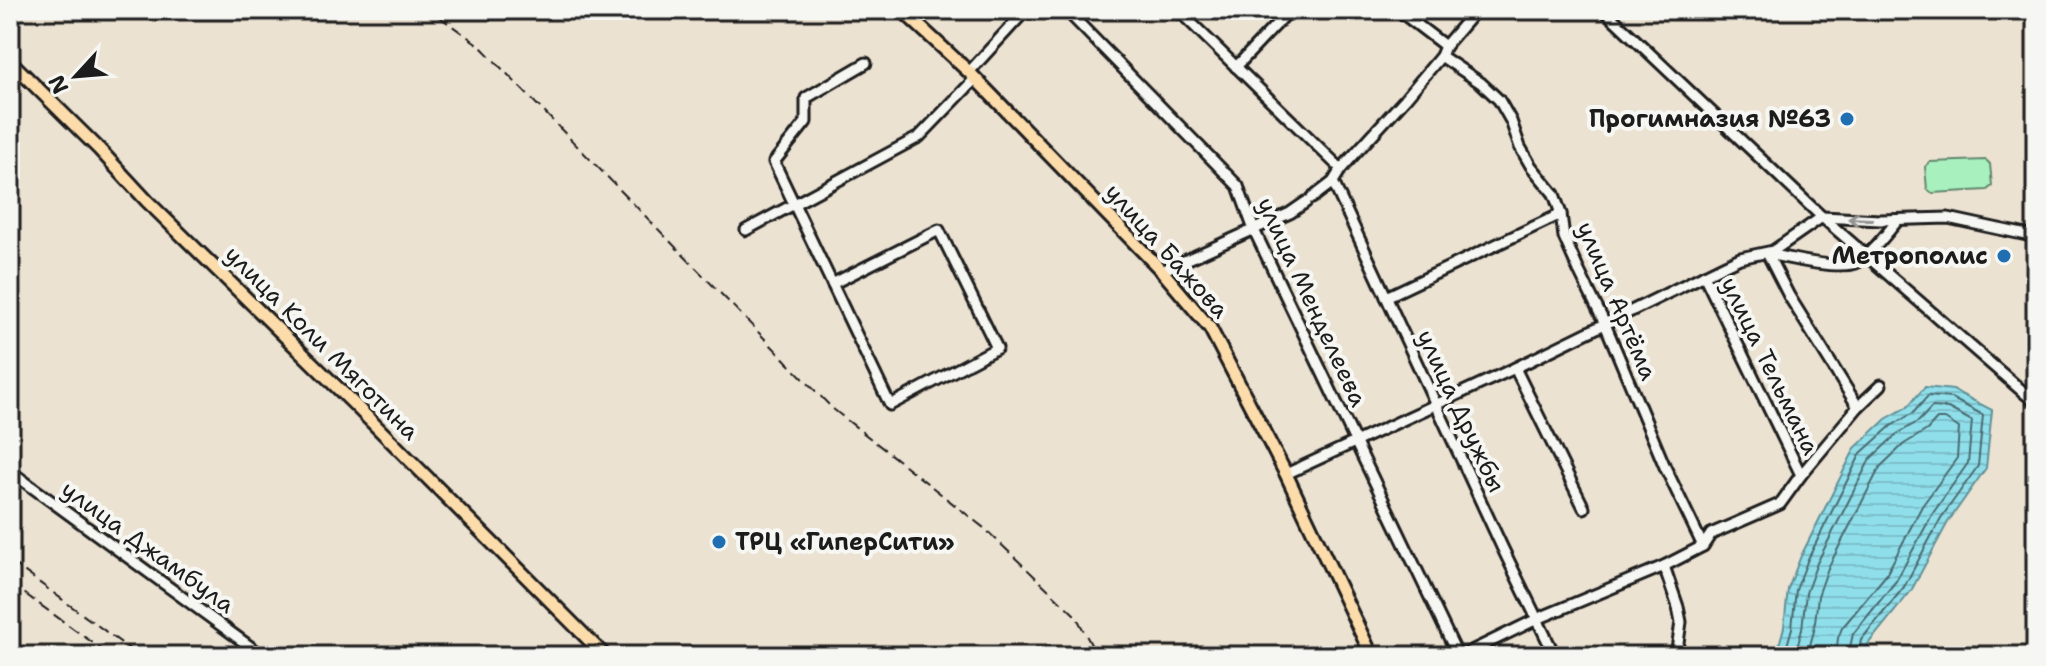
<svg xmlns="http://www.w3.org/2000/svg" width="2046" height="666" viewBox="0 0 2046 666" font-family="'Shantell Sans',sans-serif">
  <defs>
    <pattern id="water-rules" width="6" height="5" patternUnits="userSpaceOnUse" patternTransform="scale(2)"><rect width="6" height="5" fill="#8fdfeb"/><path d="M0 2.5h6" fill="none" stroke="#7bbfc9"/></pattern>
  </defs>
  <rect width="100%" height="100%" fill="#ece2d2"/>
  <filter id="ink" filterUnits="userSpaceOnUse"><feTurbulence type="fractalNoise" baseFrequency=".0125" numOctaves="2"/><feDisplacementMap in="SourceGraphic" scale="16" xChannelSelector="R" yChannelSelector="G"/><feConvolveMatrix kernelMatrix="1 2 1 2 8 2 1 2 1" color-interpolation-filters="sRGB"/></filter>
  <g filter="url(#ink)">
    <!-- green -->
    <polygon fill="#a8f1bf" stroke="#62866e" stroke-width="2" points="1986,160 1990,164 1992,186 1987,190 1932,193 1927,189 1925,167 1930,162"/>
    <!-- water -->
    <polygon fill="url(#water-rules)" stroke="#619198" stroke-width="2" points="1925,387 1953,390 1992,410 1986,468 1948,522 1911,591 1868,644 1865,656 1776,656 1784,627 1788,589 1801,556 1855,448 1886,419 1907,407"/>
    <g fill="none" stroke-linecap="round" stroke-linejoin="round">
      <!-- shore -->
      <g stroke="#4a6a6f" stroke-width="2">
        <polyline points="1784,656 1792,628 1796,590 1808,559 1861,453 1891,426 1913,413 1928,396 1951,398 1983,415 1978,466 1941,518 1904,587 1861,640 1858,656"/>
        <polyline points="1795,656 1802,629 1806,593 1817,563 1870,459 1897,434 1919,421 1932,407 1948,408 1972,421 1968,463 1933,513 1896,581 1853,634 1848,656"/>
        <polyline points="1807,656 1814,631 1818,596 1828,568 1880,467 1904,444 1927,430 1937,419 1945,419 1959,428 1957,458 1922,506 1886,575 1842,628 1838,638 1836,656"/>
      </g>
      <!-- minor casing -->
      <g stroke="#1c1c1c" stroke-width="15">
        <g id="minor">
          <polyline points="1066,10 1238,186 1254,230 1458,656"/>
          <polyline points="1178,10 1341,169"/>
          <polyline points="1398,10 1445,46"/>
          <polyline points="1604,10 1822,217 2036,403"/>
          <polyline points="1441,56 1481,83 1499,100 1511,121 1520,147 1531,166 1554,194 1561,214 1564,237 1578,269 1605,324 1665,467 1703,546"/>
          <polyline points="1236,67 1290,10"/>
          <polyline points="969,72 1026,10"/>
          <polyline points="1333,182 1502,547 1555,656"/>
          <polyline points="1312,198 1333,182 1341,169 1405,99 1441,56 1445,46 1476,10"/>
          <polyline points="1822,217 1880,220 1948,218 2036,237"/>
          <polyline points="746,230 919,137 975,79"/>
          <polyline points="1767,253 1789,296 1858,407"/>
          <path d="M 1769,254 C 1787,258 1843,271 1858,262 C 1873,252 1886,234 1898,220"/>
          <polyline points="1162,271 1290,213 1306,202"/>
          <polyline points="1704,275 1801,475"/>
          <polyline points="832,284 939,230 997,348 890,405 774,162 806,122 806,98 866,63"/>
          <polyline points="1386,297 1561,214"/>
          <polyline points="1515,368 1584,508"/>
          <polyline points="10,471 263,656"/>
          <polyline points="1286,474 1515,368 1725,265 1740,258 1773,251 1822,217"/>
          <polyline points="1664,566 1678,607 1681,622 1676,656"/>
          <polyline points="1461,656 1537,619 1664,566 1703,546 1711,534 1780,504 1801,475 1858,407 1881,385"/>
        </g>
      </g>
      <!-- major casing -->
      <g stroke="#1c1c1c" stroke-width="17">
        <g id="major">
          <polyline points="902,10 969,72 1162,271 1210,328 1286,474 1372,656"/>
          <polyline points="10,61 99,149 147,201 353,403 605,656"/>
        </g>
      </g>
      <!-- minor -->
      <use href="#minor" stroke="#f6f6f2" stroke-width="9"/>
      <!-- major -->
      <use href="#major" stroke="#fddcac" stroke-width="11"/>
      <!-- rail -->
      <g stroke="#1c1c1c" stroke-width="2" stroke-dasharray="12 6" stroke-linecap="butt">
        <polyline points="421,10 441,18 479,45 833,409 984,528 1076,616 1097,656"/>
        <polyline points="10,561 139,656"/>
        <polyline points="10,583 111,656"/>
      </g>
    </g>
    <!-- one-way arrows -->
    <defs><path id="oneway-shaft" d="M-6 0H5M1.5-3L5.5 0L1.5 3" fill="none" stroke-width="1.6" stroke-linecap="round" stroke-linejoin="round" transform="scale(2)"/></defs>
    <use stroke="#949492" href="#oneway-shaft" transform="translate(1860 219) rotate(-177)"/>
  </g>
  <!-- markers -->
  <g fill="#1f6fb2" stroke="#f6f6f2" stroke-width="3">
    <circle cx="1847" cy="119" r="8"/>
    <circle cx="2004" cy="256" r="8"/>
    <circle cx="719" cy="542" r="8"/>
  </g>
  <g text-anchor="middle" stroke-width="8" stroke-linejoin="round" paint-order="stroke">
    <!-- poi labels -->
    <g font-size="24" font-weight="bold" fill="#1c1c1c" stroke="#f6f6f2" text-anchor="end">
      <text x="1831" y="127">Прогимназия №63</text>
      <text x="1988" y="264">Метрополис</text>
      <text x="735" y="550" text-anchor="start">ТРЦ «ГиперСити»</text>
    </g>
    <!-- street labels -->
    <g font-size="24" fill="#1c1c1c" stroke="#f6f6f2">
      <text transform="translate(1167 251) rotate(48)" y="8">улица Бажова</text>
      <text transform="translate(1617 301) rotate(67)" y="8">улица Артёма</text>
      <text transform="translate(1312 302) rotate(65)" y="8">улица Менделеева</text>
      <text transform="translate(322 343) rotate(45)" y="8">улица Коли Мяготина</text>
      <text transform="translate(1770 366) rotate(64)" y="8">улица Тельмана</text>
      <text transform="translate(1461 411) rotate(65)" y="8">улица Дружбы</text>
      <text transform="translate(148 547) rotate(36)" y="8">улица Джамбула</text>
    </g>
  </g>
  <!-- margin -->
  <rect width="2046" height="666" fill="none" stroke="#f6f6f2" stroke-width="40"/>
  <rect x="20" y="20" width="2006" height="626" fill="none" stroke="#1c1c1c" stroke-width="3" filter="url(#ink)"/>
  <!-- north arrow -->
  <g transform="translate(76 76) rotate(244)" stroke="#f6f6f2" stroke-width="6" paint-order="stroke">
  <path d="M0-6L14 30L0 20L-14 30Z" fill="#1c1c1c"/>
  <text y="-12" font-size="22" font-weight="bold" text-anchor="middle" fill="#1c1c1c">N</text>
  </g>
</svg>
